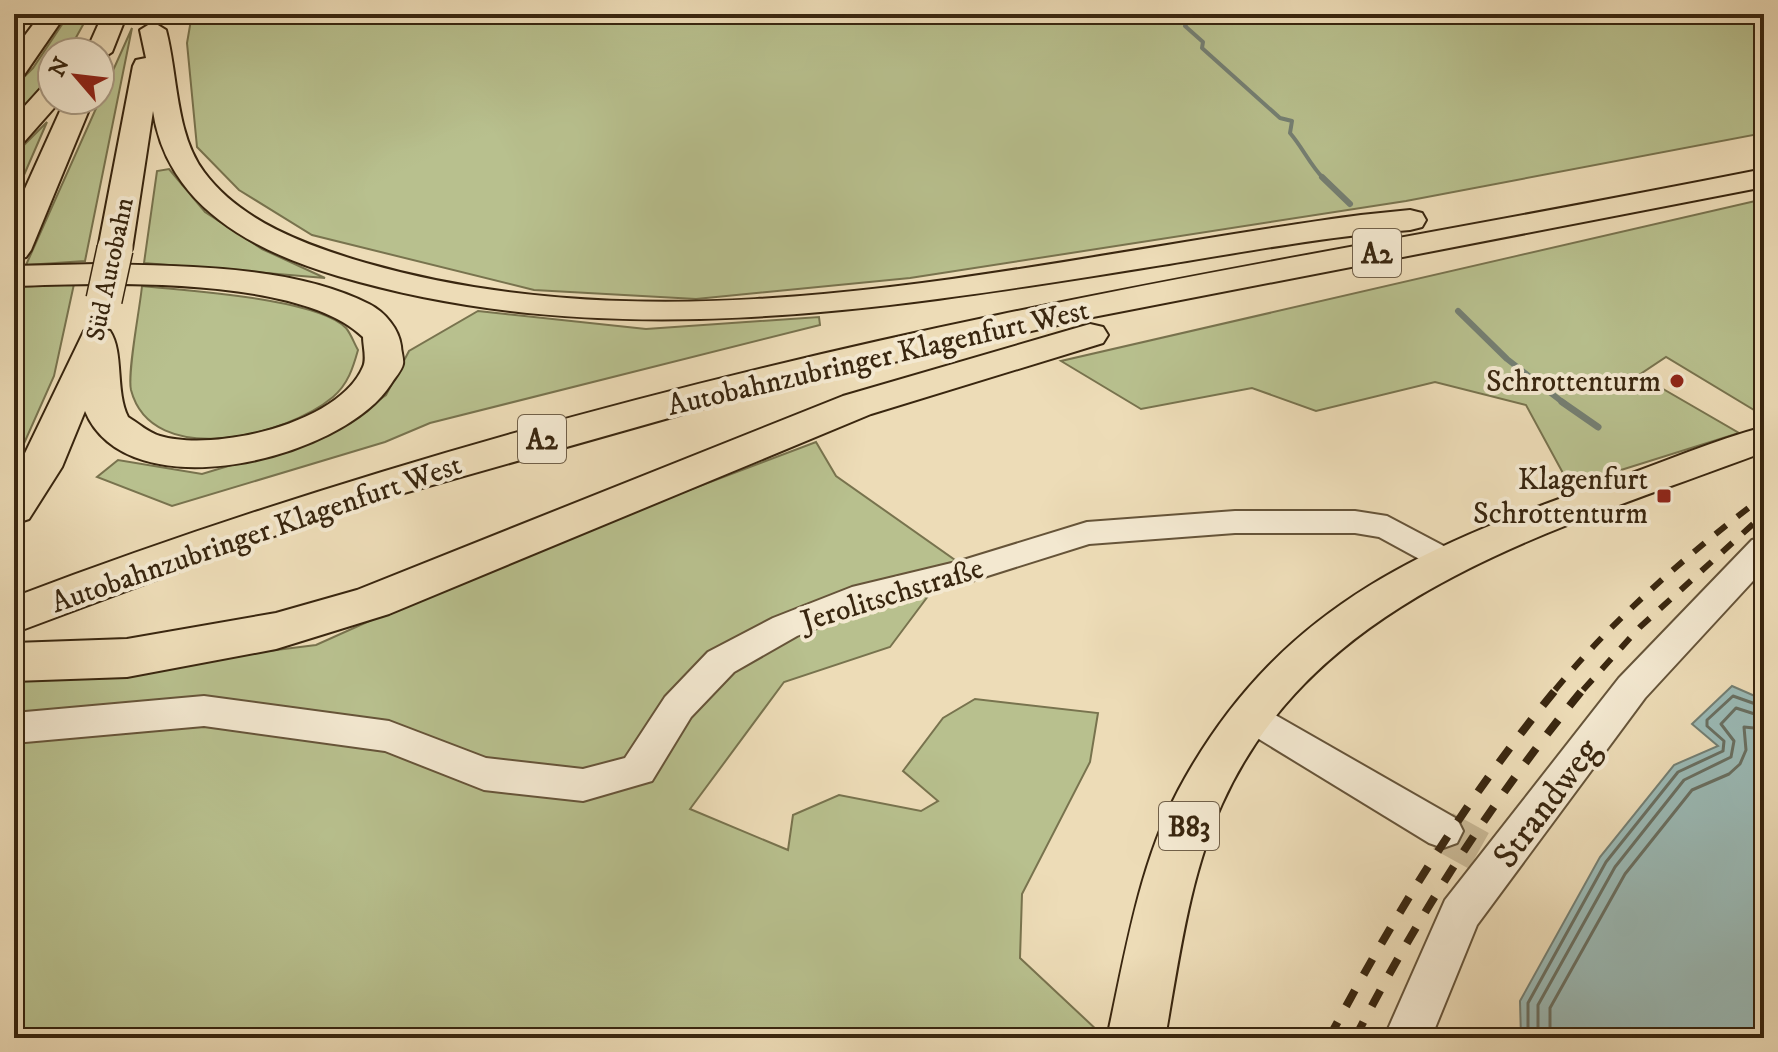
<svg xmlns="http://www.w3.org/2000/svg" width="1778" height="1052" viewBox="0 0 1778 1052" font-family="'IM FELL DW Pica',serif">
  <rect width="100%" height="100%" fill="#eddcb7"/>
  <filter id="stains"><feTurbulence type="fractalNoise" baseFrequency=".0025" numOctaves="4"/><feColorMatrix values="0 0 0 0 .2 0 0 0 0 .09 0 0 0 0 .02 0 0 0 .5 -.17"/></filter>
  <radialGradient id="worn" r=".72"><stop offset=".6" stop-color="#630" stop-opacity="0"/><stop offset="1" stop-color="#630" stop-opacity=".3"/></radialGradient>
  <!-- green -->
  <g fill="#b8c08e" stroke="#78734e" stroke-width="2">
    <polygon points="69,14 89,14 68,52 52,52 52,75 14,122 14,87 33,68"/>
    <polygon points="192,14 1764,14 1764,133 1406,201 910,278 696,299 534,290 312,235 239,190 197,147 187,43"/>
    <polygon points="132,28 85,261 26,265"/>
    <polygon points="47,122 14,198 14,155"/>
    <polygon points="169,169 205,212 262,249 325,278 144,263 157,171"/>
    <polygon points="1764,199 1764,416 1666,357 1639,375 1739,433 1570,486 1526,405 1435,382 1316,411 1252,388 1141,409 1061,361"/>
    <polygon points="74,284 54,376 14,466 14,287"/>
    <path d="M 142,286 C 186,291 317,298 346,328 C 351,334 354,343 358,350 C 353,368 348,384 333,397 C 287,436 152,470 131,390 C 127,373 140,308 142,286 Z"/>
    <polygon points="478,311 646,329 819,317 820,325 430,423 385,442 172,506 97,477 118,460 202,474 327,436 386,395 409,351"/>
    <polygon points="816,442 836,476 955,560 890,647 784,682 690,809 788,850 793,815 839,795 921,811 938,801 903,771 943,718 975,699 1098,713 1090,762 1022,894 1020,958 1099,1032 1097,1038 14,1038 14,677 36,680 316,645 512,557"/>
  </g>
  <!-- water -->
  <polygon fill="#9bbab6" stroke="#747f73" stroke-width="2" points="1732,686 1764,700 1764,1038 1521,1038 1520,1001 1600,857 1674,765 1718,746 1692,724"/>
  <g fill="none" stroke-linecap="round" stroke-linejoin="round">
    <!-- shore -->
    <g stroke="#6a7062" stroke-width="3">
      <polyline points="1528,1038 1528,1003 1606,862 1678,772 1723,751 1724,741 1707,726 1707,720 1733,696 1764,707"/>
      <polyline points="1538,1038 1538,1005 1615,867 1684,780 1731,757 1734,741 1721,724 1736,708 1764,717"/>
      <polyline points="1550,1038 1550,1008 1625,874 1692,790 1729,774 1740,764 1746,750 1744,727 1764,729"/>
    </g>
    <!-- stream-far2 -->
    <path stroke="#747f73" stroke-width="4" d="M 1188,14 L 1191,17 L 1185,26 L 1203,42 L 1202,48 L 1280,118 L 1292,121 L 1290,133 C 1303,148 1310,165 1324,179"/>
    <!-- stream-far1 -->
    <g stroke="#747f73" stroke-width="6">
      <polyline points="1322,177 1350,204"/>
      <polyline points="1458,311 1507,359 1565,404"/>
    </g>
    <!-- stream -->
    <polyline stroke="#747f73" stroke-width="7" points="1562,402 1598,427"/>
    <!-- minor-tunnel -->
    <polyline stroke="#c9b895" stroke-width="41" stroke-dasharray="41 21" stroke-linecap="butt" points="1443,831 1499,862"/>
    <!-- minor casing -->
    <g stroke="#665439" stroke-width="4">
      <g id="minor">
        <polygon points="1235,511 1355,511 1387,516 1457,553 1461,561 1457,569 1445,573 1379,537 1355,533 1235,533 1089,544 962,584 872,606 797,636 734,672 691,717 652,781 583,801 484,790 385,751 204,726 14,743 14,713 204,696 389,721 486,758 583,769 625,758 665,697 708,652 773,618 852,587 960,561 1087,522"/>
        <polygon points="1764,537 1764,569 1645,698 1477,925 1431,1038 1384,1038 1445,900 1619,678 1752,540"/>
        <polygon points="1249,700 1457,819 1463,831 1457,843 1443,848 1429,843 1236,725 1230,715 1236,705"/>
      </g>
    </g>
    <!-- major casing -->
    <g stroke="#39260f" stroke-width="4">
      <path id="major" d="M 1764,427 L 1764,452 C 1564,528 1318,590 1222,804 C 1189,877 1179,960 1165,1038 L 1107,1038 C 1126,951 1140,856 1185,778 C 1285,601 1432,543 1615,479 C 1665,462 1714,440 1764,427 Z"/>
    </g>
    <!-- highway casing -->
    <g stroke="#39260f" stroke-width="4">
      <g id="highway">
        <polygon points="41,14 66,14 24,75 14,77 14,50"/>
        <polygon points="103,14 127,14 112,52 100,60 100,52 86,52"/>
        <path d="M 153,22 L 166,30 C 178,75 175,133 204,172 C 241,222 308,246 366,263 C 691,356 1036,258 1361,215 L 1410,210 L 1422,213 L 1426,220 L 1422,227 L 1410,230 C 1329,236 1249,251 1169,264 C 892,308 612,357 338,276 C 253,251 167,206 153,111 L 132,249 L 127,256 L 115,259 L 103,256 L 98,249 L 133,66 L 136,60 L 146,58 L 140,30 Z"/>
        <polygon points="52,85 52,100 61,100 24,142 14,145 14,118 42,87"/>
        <polygon points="65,100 93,100 31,250 26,257 14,260 14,213"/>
        <path d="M 1764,169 L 1764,187 L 1093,317 L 757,393 L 390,497 L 268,538 L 14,633 L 14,597 C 334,476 663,385 998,315 C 1252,262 1509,220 1764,169 Z"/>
        <path d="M 96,264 C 180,266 293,265 369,304 C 385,312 399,329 401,346 C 401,351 404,359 403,364 C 402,370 394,379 391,384 C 344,459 127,513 85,411 L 62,467 L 29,519 L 14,524 L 14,476 L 84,331 L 97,328 L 110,331 C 124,352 115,391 128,417 C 138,423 149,433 160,436 C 214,452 339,424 363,367 C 367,359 363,346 363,337 C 299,275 101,283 14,286 L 14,266 Z"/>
        <polygon points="1090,324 1103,327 1108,335 1103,343 871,414 389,614 276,649 127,677 14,681 14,643 127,639 276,613 357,590 843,396"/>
      </g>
    </g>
    <!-- minor -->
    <use href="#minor" fill="#f3e8d0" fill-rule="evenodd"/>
    <!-- major -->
    <use href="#major" fill="#eddcb7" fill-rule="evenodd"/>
    <!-- highway -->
    <use href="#highway" fill="#eddcb7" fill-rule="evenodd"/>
    <!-- rail-far1 -->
    <g stroke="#39260f" stroke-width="6" stroke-dasharray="14 14" stroke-linecap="butt">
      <path d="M 1555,690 C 1616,616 1688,554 1764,496"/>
      <polyline points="1583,690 1640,627 1764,514"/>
    </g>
    <!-- rail -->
    <g stroke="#39260f" stroke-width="8" stroke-dasharray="18 18" stroke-linecap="butt">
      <path d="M 1329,1038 C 1395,914 1467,797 1557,688"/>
      <path d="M 1355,1038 C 1420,912 1494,797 1584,688"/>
    </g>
    <!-- highway-bridge casing -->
    <g stroke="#39260f" stroke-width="38" stroke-linecap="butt">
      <polyline id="highway-bridge" points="104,300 115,249"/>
    </g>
    <!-- highway-bridge -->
    <use href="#highway-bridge" stroke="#eddcb7" stroke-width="35"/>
  </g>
  <!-- markers -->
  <g fill="#8f2418" stroke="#f3e8d0" stroke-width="3">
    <circle cx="1677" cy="381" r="8"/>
    <rect x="1656" y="488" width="16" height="16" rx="4"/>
  </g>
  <g text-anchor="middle" stroke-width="8" stroke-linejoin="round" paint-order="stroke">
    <!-- far-street labels -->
    <g font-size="26" fill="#39260f" stroke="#f3e8d0">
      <text transform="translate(109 269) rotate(-78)" y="9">Süd Autobahn</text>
    </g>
    <!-- shield labels -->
    <g fill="#f3e8d0" stroke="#716049" stroke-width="2">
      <rect x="1353" y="229" width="48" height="48" rx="6"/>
      <rect x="518" y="415" width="48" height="48" rx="6"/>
      <rect x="1159" y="802" width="60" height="48" rx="6"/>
    </g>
    <g font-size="28" font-weight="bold" fill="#39260f">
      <text x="1377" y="263">A2</text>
      <text x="542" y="449">A2</text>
      <text x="1189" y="836">B83</text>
    </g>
    <!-- street labels -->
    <g font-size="30" fill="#39260f" stroke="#f3e8d0">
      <text transform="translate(878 357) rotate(-13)" y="10">Autobahnzubringer Klagenfurt West</text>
      <text transform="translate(256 533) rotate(-19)" y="10">Autobahnzubringer Klagenfurt West</text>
      <text transform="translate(892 594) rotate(-17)" y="10">Jerolitschstraße</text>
    </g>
    <!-- poi labels -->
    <g font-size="30" fill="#39260f" stroke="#f3e8d0" text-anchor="end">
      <text x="1661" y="391">Schrottenturm</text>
      <text x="1648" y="489">Klagenfurt<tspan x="1648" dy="34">Schrottenturm</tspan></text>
    </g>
    <!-- near-street labels -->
    <g font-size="36" fill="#39260f" stroke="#f3e8d0">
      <text transform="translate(1545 802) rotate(-53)" y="13">Strandweg</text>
    </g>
  </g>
  <!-- margin -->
  <rect width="1778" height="1052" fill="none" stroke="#eddcb7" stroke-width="48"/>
  <rect x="16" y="16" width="1746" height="1020" fill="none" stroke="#39260f" stroke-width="4"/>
  <rect x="24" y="24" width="1730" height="1004" fill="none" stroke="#39260f" stroke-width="2"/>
  <!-- north arrow -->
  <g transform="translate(76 76) rotate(298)"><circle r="38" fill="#f3e8d0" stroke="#a99a83" stroke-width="2"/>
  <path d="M0-6L14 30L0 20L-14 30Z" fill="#8f2418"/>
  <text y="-12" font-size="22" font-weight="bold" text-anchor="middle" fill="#39260f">N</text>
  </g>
  <rect width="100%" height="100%" filter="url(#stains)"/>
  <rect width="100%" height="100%" fill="url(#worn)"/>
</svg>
